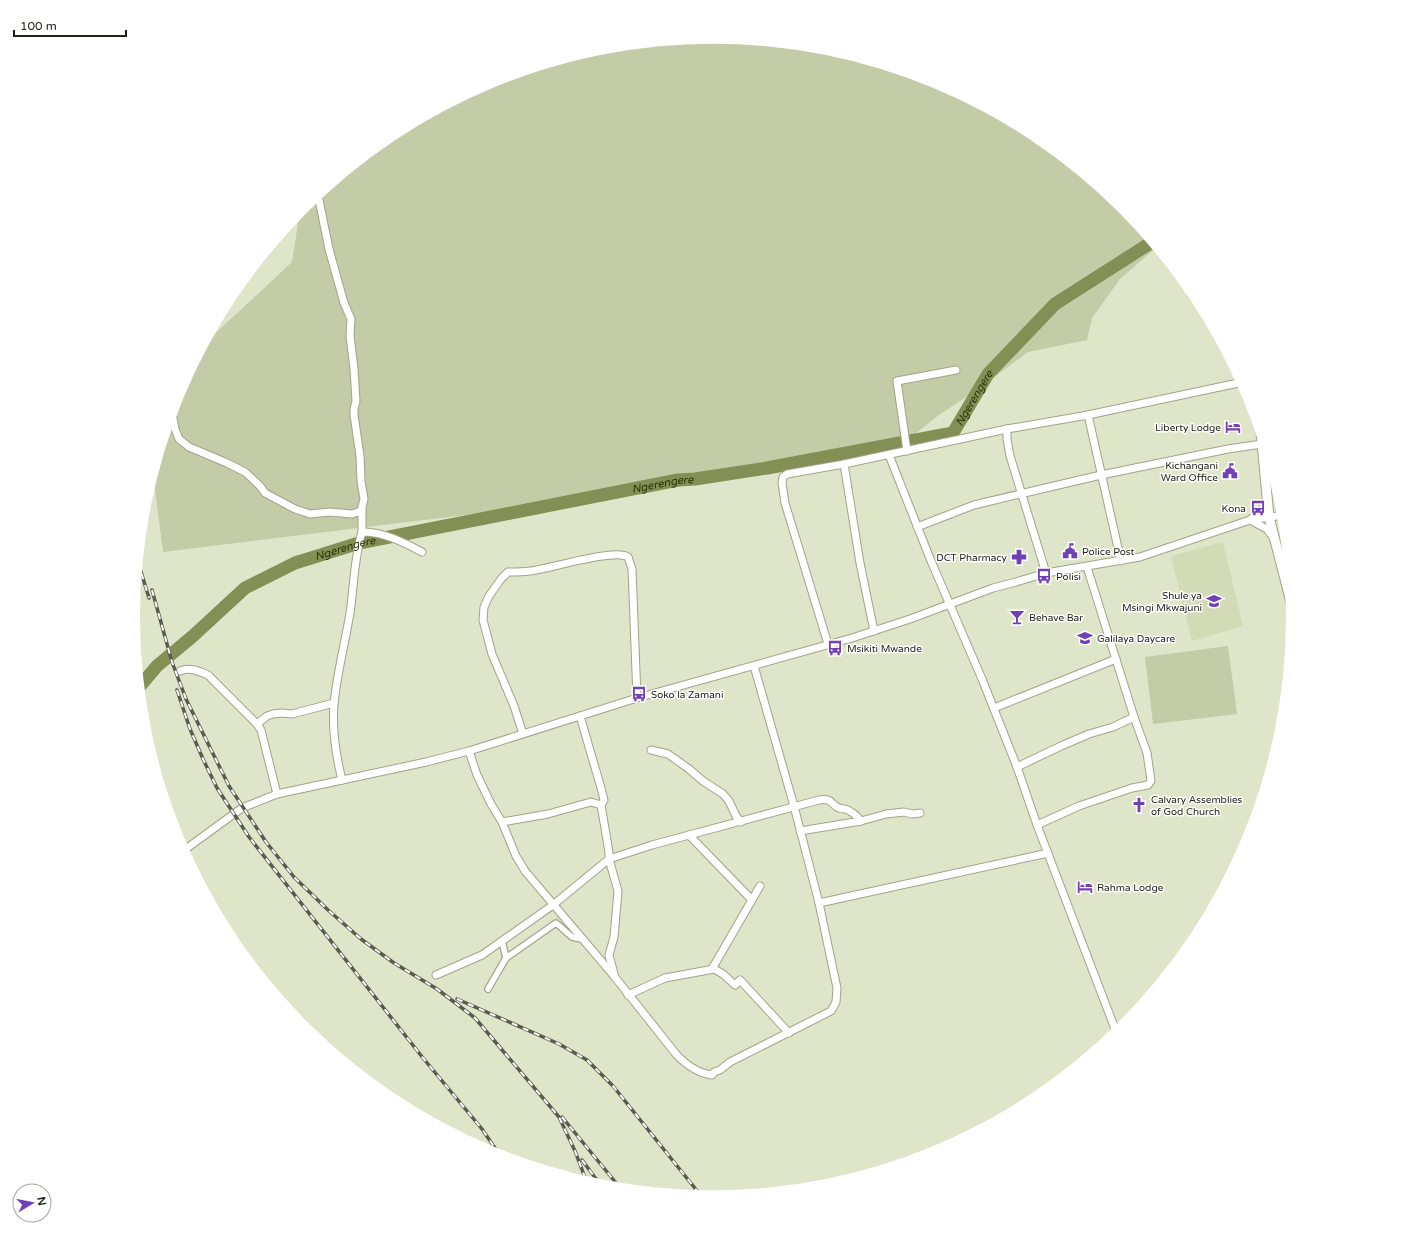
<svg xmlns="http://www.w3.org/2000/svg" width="1427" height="1235" viewBox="0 0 1427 1235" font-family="'Varela Round',sans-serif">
  <rect width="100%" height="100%" fill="#dfe5c8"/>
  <!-- built -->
  <polygon fill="#d2dab6" points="1223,542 1243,626 1192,641 1171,556"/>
  <!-- green -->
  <g fill="#c3cba7">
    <polygon points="714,37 827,48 936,81 1036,135 1124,207 1157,247 1120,279 1092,318 1087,340 1028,352 978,389 939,415 884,458 563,503 163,552 153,474 177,395 205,343 292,262 300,211 303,207 391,135 492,81 600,48"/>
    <polygon points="1228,646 1237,714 1153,724 1145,657"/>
  </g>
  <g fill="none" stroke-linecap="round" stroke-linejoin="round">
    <!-- river -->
    <path stroke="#838f55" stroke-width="13" id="s1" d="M 140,686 L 157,666 L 193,636 L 245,588 L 295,563 L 359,543 L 678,480 L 695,479 L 767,468 L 953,433 L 988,374 L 1055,304 L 1152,242"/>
    <!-- pedestrian casing -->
    <g stroke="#9fa58a" stroke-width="8">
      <g id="pedestrian">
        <polyline points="502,941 506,958"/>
        <polyline points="488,989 506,958 556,923 572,937 581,939"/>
      </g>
    </g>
    <!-- minor casing -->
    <g stroke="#9fa58a" stroke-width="9">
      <g id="minor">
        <polyline points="172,413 175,429 179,439 189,447 227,463 245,472 260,486 265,493 295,509 310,514 330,512 352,514 361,511 364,499 361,481 360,456 354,415 354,409 356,401 354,369 350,336 351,319 344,303 329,249 318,195"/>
        <polyline points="1088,415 1121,561"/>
        <polyline points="1007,429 1007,439 1010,456 1046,573"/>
        <polyline points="907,451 897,381 956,370"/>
        <polyline points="889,455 931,561 982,679 1017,767 1037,825 1117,1034"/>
        <polyline points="844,464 860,563 874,631"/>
        <polyline points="362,509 362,532"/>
        <polyline points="1250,520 1267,529 1272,536"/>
        <polyline points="1250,520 1263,508 1267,502"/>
        <polyline points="917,527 974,505 1020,494 1101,475 1228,449 1262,444"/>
        <polyline points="828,644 785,503 782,483 783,477 787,474 844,464 1007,429 1088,415 1243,382"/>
        <path d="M 180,671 C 190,667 199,671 208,675 L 257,724 L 261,730 L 277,794"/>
        <polyline points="994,708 1116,659"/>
        <polyline points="580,716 601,788 604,800 601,805 609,852 609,859 618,891 614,937 609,955 614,974"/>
        <polyline points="257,724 267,716 273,714 281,713 292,714 334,703"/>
        <path d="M 523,734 L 514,706 L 492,654 L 483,620 L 484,607 L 489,596 L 501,579 L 508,572 C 516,572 523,572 530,571 C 549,569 615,548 628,557 L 632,569 L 637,698"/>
        <polyline points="651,750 668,754 689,769 703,781 723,794 729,801 736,816 741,822"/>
        <path d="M 469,751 L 477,775 L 491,804 L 502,822 L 516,856 L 525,871 L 614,976 L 676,1054 C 686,1065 697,1073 712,1075 L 714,1072 L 720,1070 L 730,1062 L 831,1011 L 836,1002 L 837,988 L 819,903 L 794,806 L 754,666"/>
        <polyline points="1017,767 1061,746 1089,734 1113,727 1134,717"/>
        <path d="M 342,780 C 336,756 332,729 334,704 C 337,673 345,643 350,613 C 354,586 354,558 362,532 C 382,531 405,543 422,552"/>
        <polyline points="502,822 548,814 591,802 601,805"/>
        <polyline points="1037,825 1079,806 1132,788 1148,785 1151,781 1147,753 1134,717 1087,567"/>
        <polyline points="800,831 861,821 886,814 904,812 912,814 920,813"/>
        <polyline points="689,835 751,899"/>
        <polyline points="183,851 242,808 277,794 426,762 469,751 637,698 852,638 910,619 993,588 1016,582 1046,573 1140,557 1250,520 1284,515"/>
        <polyline points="819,903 1048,853"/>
        <polyline points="712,969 760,886"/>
        <path d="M 436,975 L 482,955 L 553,905 L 609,859 L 652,845 L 819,800 C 834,798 829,804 839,808 C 841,809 843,809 845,809 C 852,811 857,816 861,821"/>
        <polyline points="628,995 665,978 714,969 723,974 735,985 740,980 789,1033"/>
      </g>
    </g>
    <!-- tertiary casing -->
    <g stroke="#9fa58a" stroke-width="11">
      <polyline id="tertiary" points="1261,432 1269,517 1294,614"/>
    </g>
    <!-- pedestrian -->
    <use href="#pedestrian" stroke="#fff" stroke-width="5.5"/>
    <!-- minor -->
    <use href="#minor" stroke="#fff" stroke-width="7"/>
    <!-- tertiary -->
    <use href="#tertiary" stroke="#fff" stroke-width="9"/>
    <!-- rail casing -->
    <g stroke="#595c4d" stroke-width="3.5">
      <g id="rail">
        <polyline points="138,562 149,598"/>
        <polyline points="152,590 172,662 186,699 229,786 266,842 294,877 328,910 361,939 394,963 437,989 475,1018 559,1117 575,1151 587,1183"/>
        <polyline points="177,690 190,729 203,759 217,788 249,837 423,1058 482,1129 501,1157"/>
        <polyline points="457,999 559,1044 587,1060 613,1086 702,1197"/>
        <polyline points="562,1117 621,1189"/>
        <polyline points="582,1160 602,1187"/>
      </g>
    </g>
    <!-- rail -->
    <use href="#rail" stroke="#fff" stroke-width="2" stroke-dasharray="6" stroke-linecap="butt"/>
  </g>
  <!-- icons -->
  <defs>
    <g id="hotel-bare" transform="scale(1.2)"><path d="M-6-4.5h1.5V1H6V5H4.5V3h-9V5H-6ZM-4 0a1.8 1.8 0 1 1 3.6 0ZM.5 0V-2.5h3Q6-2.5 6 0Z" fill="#7040b7" stroke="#fff" stroke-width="2.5" paint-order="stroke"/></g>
    <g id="civic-bare" transform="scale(1.2)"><path d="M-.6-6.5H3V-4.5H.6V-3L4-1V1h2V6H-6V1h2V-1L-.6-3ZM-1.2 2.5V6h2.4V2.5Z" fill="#7040b7" stroke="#fff" stroke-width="2.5" paint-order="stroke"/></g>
    <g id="bus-bare" transform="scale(1.2)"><path d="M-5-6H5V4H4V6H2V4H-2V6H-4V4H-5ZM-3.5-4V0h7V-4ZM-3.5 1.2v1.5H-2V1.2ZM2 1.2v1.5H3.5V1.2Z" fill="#7040b7" stroke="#fff" stroke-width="2.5" paint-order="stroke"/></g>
    <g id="pharmacy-bare" transform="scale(1.2)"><path d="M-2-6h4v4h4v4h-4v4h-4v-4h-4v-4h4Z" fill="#7040b7" stroke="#fff" stroke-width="2.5" paint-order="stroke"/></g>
    <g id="school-bare" transform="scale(1.2)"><path d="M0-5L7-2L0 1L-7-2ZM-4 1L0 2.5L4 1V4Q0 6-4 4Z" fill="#7040b7" stroke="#fff" stroke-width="2.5" paint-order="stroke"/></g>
    <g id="bar-bare" transform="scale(1.2)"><path d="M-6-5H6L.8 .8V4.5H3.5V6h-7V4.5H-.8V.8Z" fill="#7040b7" stroke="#fff" stroke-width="2.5" paint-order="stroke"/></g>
    <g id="church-bare" transform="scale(1.2)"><path d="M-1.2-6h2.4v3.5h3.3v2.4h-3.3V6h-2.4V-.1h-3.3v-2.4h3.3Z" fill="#7040b7" stroke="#fff" stroke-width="2.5" paint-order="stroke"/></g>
  </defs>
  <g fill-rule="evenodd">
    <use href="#hotel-bare" x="1233" y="427"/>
    <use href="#civic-bare" x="1230" y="471"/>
    <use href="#bus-bare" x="1258" y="508"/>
    <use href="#civic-bare" x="1070" y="551"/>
    <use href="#pharmacy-bare" x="1019" y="557"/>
    <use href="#bus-bare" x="1044" y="576"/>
    <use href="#school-bare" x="1214" y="601"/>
    <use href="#bar-bare" x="1017" y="617"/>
    <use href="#school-bare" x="1085" y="638"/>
    <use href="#bus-bare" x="835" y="648"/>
    <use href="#bus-bare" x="639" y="694"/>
    <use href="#church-bare" x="1139" y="805"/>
    <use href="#hotel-bare" x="1085" y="887"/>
  </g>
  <g text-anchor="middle" stroke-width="3" stroke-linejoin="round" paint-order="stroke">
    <!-- poi labels -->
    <g font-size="10" fill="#212319" stroke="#fff" text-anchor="start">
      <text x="1221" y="431" text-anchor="end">Liberty Lodge</text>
      <text x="1218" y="469" text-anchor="end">Kichangani<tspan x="1218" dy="12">Ward Office</tspan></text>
      <text x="1246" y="512" text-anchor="end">Kona</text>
      <text x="1082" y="555">Police Post</text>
      <text x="1007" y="561" text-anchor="end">DCT Pharmacy</text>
      <text x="1056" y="580">Polisi</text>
      <text x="1202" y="599" text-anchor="end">Shule ya<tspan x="1202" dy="12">Msingi Mkwajuni</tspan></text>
      <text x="1029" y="621">Behave Bar</text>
      <text x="1097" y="642">Galilaya Daycare</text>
      <text x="847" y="652">Msikiti Mwande</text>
      <text x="651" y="698">Soko la Zamani</text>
      <text x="1151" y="803">Calvary Assemblies<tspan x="1151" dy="12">of God Church</tspan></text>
      <text x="1097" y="891">Rahma Lodge</text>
    </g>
    <!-- water labels -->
    <g font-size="11" font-style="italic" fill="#2d3405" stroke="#fff">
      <text dy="4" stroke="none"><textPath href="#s1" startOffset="912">Ngerengere</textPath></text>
      <text dy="4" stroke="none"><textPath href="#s1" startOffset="576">Ngerengere</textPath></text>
      <text dy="4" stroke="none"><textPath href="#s1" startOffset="252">Ngerengere</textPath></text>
    </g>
  </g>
  <!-- crop -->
  <path d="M0 0H1427V1235H0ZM140 617a573 573 0 1 1 1146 0a573 573 0 1 1-1146 0Z" fill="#fff" fill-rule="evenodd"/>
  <!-- north arrow -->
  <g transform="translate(32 1203) rotate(80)"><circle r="19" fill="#ffffff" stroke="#a6a7a3"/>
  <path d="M0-3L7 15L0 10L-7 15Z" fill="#7040b7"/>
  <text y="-6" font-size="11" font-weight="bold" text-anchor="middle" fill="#212319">N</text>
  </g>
  <!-- scale -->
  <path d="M14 30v6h112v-6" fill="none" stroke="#212319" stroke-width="2"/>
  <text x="20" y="30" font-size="12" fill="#212319" stroke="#ffffff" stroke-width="3" paint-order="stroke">100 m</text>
</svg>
